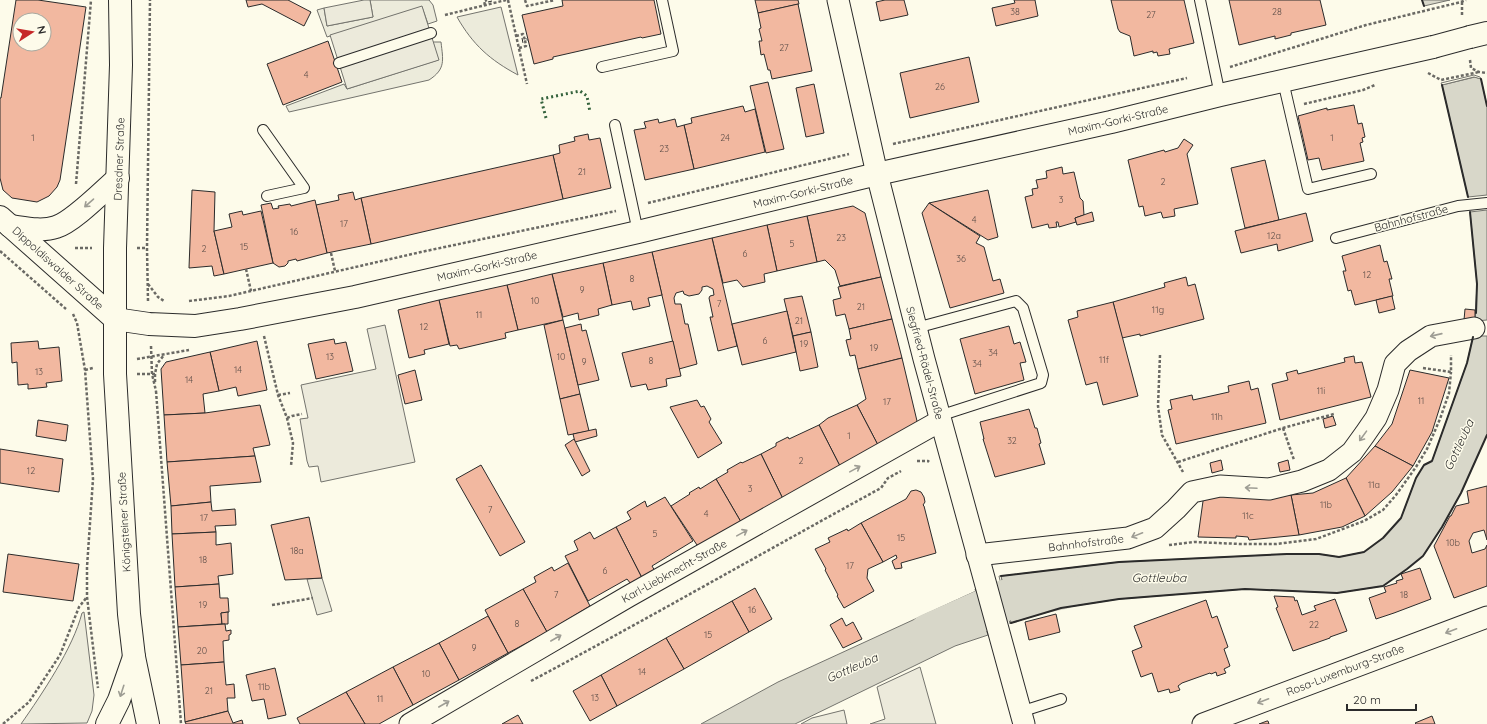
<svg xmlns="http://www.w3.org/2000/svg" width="1487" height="724" viewBox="0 0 1487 724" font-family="Quicksand,sans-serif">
  <rect width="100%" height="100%" fill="#fdfbea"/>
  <!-- green -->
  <g fill="#ecebdb" stroke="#74746e">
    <polygon points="370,0 429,0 433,5 437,21 428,24 422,7 327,37 317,10 324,8 327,26 373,17"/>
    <path d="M 501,7 L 518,75 C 490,60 473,45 457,17 Z"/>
    <path d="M 433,42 L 441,42 C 443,60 446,69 429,80 L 289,112 L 286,106 L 344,84 L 347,89 L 438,60 Z"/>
    <polygon points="322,578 332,611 317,615 307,579"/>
    <path d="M 84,612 L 94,695 L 92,711 L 87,723 L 21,724 C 42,694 73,648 82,613 Z"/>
  </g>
  <!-- parking -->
  <g fill="#eceadb" stroke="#74746e">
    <polygon points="364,0 370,0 373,17 327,26 324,8"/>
    <polygon points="422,6 439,60 347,89 330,35"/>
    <polygon points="385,325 415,462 321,482 318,466 309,467 307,461 300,419 308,418 301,385 376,369 367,329"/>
    <polygon points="920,667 936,724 870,724 885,719 877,687"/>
    <polygon points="844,710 847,724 801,724 812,718"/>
  </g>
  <!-- water -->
  <g fill="#d8d7c9" stroke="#74746e">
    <polygon points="1422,0 1450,0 1424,6"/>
    <polygon points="1475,77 1481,79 1487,106 1487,195 1468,197 1442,85"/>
    <polygon points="1487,210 1487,320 1475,321 1477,284 1470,212"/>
    <polygon points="1473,336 1487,336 1487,435 1461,493 1442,527 1423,556 1407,569 1383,586 1337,593 1245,589 1119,599 1061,608 1011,623 1001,576 1119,562 1287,554 1319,554 1339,557 1364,552 1383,538 1401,518 1416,478 1424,465 1432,461 1467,363"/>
    <polygon points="976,591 988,635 955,646 795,724 701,724 778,682"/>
  </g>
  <!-- pier -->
  <g fill="#fdfbea" stroke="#74746e">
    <polygon points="1474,75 1480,77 1481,79 1474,77 1442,85 1441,83"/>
    <polygon points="999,576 1001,576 1011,623 1010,624"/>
    <polygon points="975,589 977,589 990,635 988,635"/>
  </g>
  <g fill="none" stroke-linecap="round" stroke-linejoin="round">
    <!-- river -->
    <polyline stroke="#d8d7c9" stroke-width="41" points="929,634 1006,600 1062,589"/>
  </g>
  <!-- building -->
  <g fill="#f2b8a0" stroke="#2b2b2b" fill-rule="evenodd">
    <path d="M 16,0 L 38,0 L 86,7 L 60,180 L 57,187 L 49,196 L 37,202 L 12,198 L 3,190 L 0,178 L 0,98 L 1,98 ZM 20,20 L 44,20 L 44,44 L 20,44 Z"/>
    <polygon points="246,0 288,0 311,12 304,26 262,4 248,7"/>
    <polygon points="562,0 654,0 661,34 642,38 641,37 553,57 553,59 534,64 522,15 563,6"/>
    <polygon points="755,0 798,0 799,4 758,13"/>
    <polygon points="885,0 904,0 908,15 880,21 876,2"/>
    <polygon points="1014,0 1035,0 1038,16 996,26 992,8 1015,3"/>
    <polygon points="1111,0 1184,0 1194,43 1169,49 1170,54 1158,56 1157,52 1153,53 1153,51 1134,56 1130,36 1120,32 1118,29"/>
    <polygon points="1229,0 1320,0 1326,25 1291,33 1291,35 1275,39 1275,36 1239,45"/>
    <polygon points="798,4 812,71 772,79 770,70 768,70 764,54 761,55 759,41 762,41 759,29 761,28 758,13"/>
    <polygon points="328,41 342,82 283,105 267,64"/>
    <polygon points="969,57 979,102 910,118 900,73"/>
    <polygon points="768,82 784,149 766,153 750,86"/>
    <polygon points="814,84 824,133 806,137 796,88"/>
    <polygon points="1354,105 1358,124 1362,123 1365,137 1362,138 1363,142 1360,143 1364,161 1322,170 1319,158 1308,160 1298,116 1327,108 1327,110"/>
    <polygon points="743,106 745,112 755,109 765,152 694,169 684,125 692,123 691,118"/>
    <polygon points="658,119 659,123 675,119 677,127 684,125 694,169 645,180 634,130 646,128 644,122"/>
    <polygon points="588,134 589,140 600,138 611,188 563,199 553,155 560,153 559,145 575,141 574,137"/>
    <polygon points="1184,139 1193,145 1187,154 1198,204 1174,209 1175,216 1163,218 1161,212 1145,216 1143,206 1139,207 1128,160 1164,150 1165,152 1178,148"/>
    <polygon points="553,155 563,199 371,244 361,198"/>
    <polygon points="1265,160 1279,220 1245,228 1231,168"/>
    <polygon points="1062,167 1063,174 1074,172 1080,198 1083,201 1084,215 1075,218 1076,222 1059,227 1058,222 1056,222 1057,227 1049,228 1048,224 1032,228 1025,197 1033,195 1032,189 1038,188 1036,180 1047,178 1046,171"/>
    <polygon points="192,190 215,192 214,231 224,274 214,276 212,266 189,268"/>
    <polygon points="988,190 998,237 988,240 929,203"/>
    <polygon points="353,192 355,200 361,198 371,244 327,253 316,205 339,200 338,195"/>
    <polygon points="315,200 327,253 297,261 296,259 288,261 288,263 285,266 279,267 273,263 261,205 271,203 273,209 279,208 278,206 290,204 291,206"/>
    <polygon points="929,203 980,236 976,243 984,247 993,281 1000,279 1004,293 950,308 922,213"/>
    <polygon points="853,206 865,213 881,277 840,286 835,270 825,260 817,262 807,216"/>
    <polygon points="242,211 243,215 261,211 273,263 224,274 214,231 232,227 229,214"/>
    <polygon points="1092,212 1094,221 1077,225 1075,218"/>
    <polygon points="1306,213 1313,241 1278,251 1277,244 1241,253 1235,231"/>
    <polygon points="807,216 817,262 777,271 767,225"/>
    <polygon points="767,225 777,271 764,274 765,282 743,287 737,280 723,283 712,238"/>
    <polygon points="712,238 737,346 718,351 710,317 713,317 709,298 710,296 714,295 713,289 707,286 702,287 702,290 699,294 689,296 684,294 683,291 676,293 674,298 675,304 681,304 685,324 688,324 697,364 679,369 652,252"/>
    <polygon points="1380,245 1384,262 1387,261 1392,279 1389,279 1393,296 1355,305 1351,290 1348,291 1343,271 1346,271 1342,256"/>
    <polygon points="652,252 662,295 648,298 650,306 633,310 631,301 612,305 603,263"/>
    <polygon points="603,263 612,305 598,309 599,315 579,320 578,313 563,317 552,274"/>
    <polygon points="552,274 563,320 518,330 507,285"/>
    <polygon points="881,277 892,319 849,329 845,314 836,316 833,300 841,298 838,287"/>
    <polygon points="1186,277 1188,286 1195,284 1204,319 1140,336 1140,334 1122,338 1113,302 1165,287 1164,283"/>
    <polygon points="507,285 518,330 505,333 506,338 459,349 457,345 450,346 439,300"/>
    <polygon points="802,296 811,332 793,336 784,299"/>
    <polygon points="1392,296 1395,309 1379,313 1376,300"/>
    <polygon points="439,300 449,344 424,350 425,354 409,358 398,310"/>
    <polygon points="1113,302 1138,396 1103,405 1097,382 1086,385 1068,320 1078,317 1077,311"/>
    <polygon points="1465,309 1475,310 1475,320 1464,320"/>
    <polygon points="787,311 796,352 742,365 732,324"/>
    <polygon points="892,319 902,358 858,369 855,355 850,356 846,340 851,339 849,329"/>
    <polygon points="563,320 580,394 560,399 544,325"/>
    <polygon points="581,324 582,331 586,330 599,380 578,385 565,328"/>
    <polygon points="1009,326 1014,344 1020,342 1026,362 1020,363 1024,380 975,394 960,339"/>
    <polygon points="811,332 818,367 800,371 793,336"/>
    <polygon points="334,339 335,344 346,342 353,371 316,379 308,344"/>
    <polygon points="38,341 39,349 59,347 62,381 46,383 47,387 28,389 28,384 18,385 17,362 12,363 11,343"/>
    <polygon points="257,341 267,390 238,396 236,387 219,391 210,352"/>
    <polygon points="673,341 681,376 666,379 667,386 648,390 646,384 631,387 622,353"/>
    <polygon points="210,352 219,391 203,394 205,413 164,415 161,369 166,362"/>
    <polygon points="1354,356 1355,363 1362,362 1371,397 1280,420 1272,384 1288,380 1286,373 1297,370 1298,374 1345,362 1344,358"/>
    <polygon points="902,358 917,421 914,427 879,447 857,405 866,399 858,369"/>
    <polygon points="415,370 422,400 405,404 398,375"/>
    <polygon points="1410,370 1449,378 1432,432 1413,466 1375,446 1392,424"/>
    <polygon points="1249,381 1251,390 1258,388 1266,423 1176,444 1168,410 1172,409 1170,400 1192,395 1193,400 1229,392 1228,386"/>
    <polygon points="580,394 589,431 568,435 560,399"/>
    <polygon points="697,400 701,407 704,406 711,419 709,422 722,443 698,458 670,407"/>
    <polygon points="260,405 270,445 253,448 255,456 167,462 164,415 205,413"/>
    <polygon points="857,405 879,447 841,468 819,425 828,418"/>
    <polygon points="1029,409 1035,428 1037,428 1041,443 1039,444 1045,464 995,477 983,439 984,439 980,422"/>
    <polygon points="1333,416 1336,425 1325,428 1323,419"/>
    <polygon points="38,420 68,425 66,441 36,436"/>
    <polygon points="819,425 841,468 783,499 761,454 776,446 776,443 788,437 789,439"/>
    <polygon points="596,429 597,436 575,442 573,434"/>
    <polygon points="574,439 590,471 582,476 565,445"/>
    <polygon points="1375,446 1413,466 1392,492 1365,516 1346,478"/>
    <polygon points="0,449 63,459 59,492 0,483"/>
    <polygon points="761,454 783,499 741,522 716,479 728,472 727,470 741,462 742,463"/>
    <polygon points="255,456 261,482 210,486 211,502 171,506 167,462"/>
    <polygon points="1221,460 1223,470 1212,473 1210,463"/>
    <polygon points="1288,460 1290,470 1280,472 1278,463"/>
    <polygon points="481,465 525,542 500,556 456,479"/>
    <polygon points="1346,478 1365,516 1342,527 1299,535 1291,495 1313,493"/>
    <polygon points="716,479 741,522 700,545 697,545 671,506 690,494 689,493 699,487 700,489"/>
    <polygon points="1487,486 1487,540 1484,530 1473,533 1469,541 1472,553 1485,549 1487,545 1487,586 1454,598 1434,546 1450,516 1451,516 1456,506 1469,503 1467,491"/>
    <polygon points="916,490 921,492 924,497 925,502 923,505 924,506 936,553 901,563 902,568 895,569 892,561 897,558 896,555 883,562 861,523 906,499 911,491"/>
    <polygon points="1204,494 1258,496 1291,495 1299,535 1249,540 1248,537 1236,536 1236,538 1198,537"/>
    <polygon points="665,497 693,541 652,566 655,571 642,578 616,527 631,519 627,512 645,501 647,507"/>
    <polygon points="211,502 212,511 235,509 236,525 215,526 216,532 172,534 171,506"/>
    <polygon points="309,517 322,578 285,580 271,525"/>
    <polygon points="861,523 883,562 868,569 867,578 874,591 844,608 837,596 838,595 825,570 826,569 815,549 830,542 828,538 847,529 848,531"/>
    <polygon points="616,527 642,578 631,584 627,579 588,601 565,556 578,550 574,541 590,532 594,539"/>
    <polygon points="216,532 216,545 231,543 233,574 218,576 219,584 175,587 172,534"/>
    <polygon points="8,554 79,564 73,601 3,592"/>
    <polygon points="568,563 590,606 547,632 523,589 536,582 534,577 552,567 554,571"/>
    <polygon points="1420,568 1431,599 1394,613 1376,619 1369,598 1386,592 1384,587 1397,583 1396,581 1403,579 1401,574"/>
    <polygon points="219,584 220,598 228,598 229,612 221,613 222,624 178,627 175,587"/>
    <polygon points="755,588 772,619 749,632 732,601"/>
    <polygon points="523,589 547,632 508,653 485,610"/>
    <polygon points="1274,596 1294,597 1295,601 1297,600 1302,615 1316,610 1314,606 1335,599 1347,631 1330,637 1330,638 1293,651 1276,608 1278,607"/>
    <polygon points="1206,600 1212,618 1217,616 1228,647 1224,649 1230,666 1224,669 1226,673 1217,676 1216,672 1211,674 1210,673 1182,683 1178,686 1180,690 1170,693 1169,689 1158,692 1152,673 1141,677 1132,651 1142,647 1134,626"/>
    <polygon points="732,601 749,632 684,669 666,638"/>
    <polygon points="228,612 228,624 222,624 221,613"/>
    <polygon points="1056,614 1060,632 1029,640 1025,622"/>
    <polygon points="488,616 508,653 459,680 439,643"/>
    <polygon points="842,618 846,626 853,622 862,639 843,648 830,625"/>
    <polygon points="225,624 226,631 231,630 231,634 229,635 229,640 223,641 224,662 181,665 178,627"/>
    <polygon points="666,638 684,669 617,706 601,675"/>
    <polygon points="439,643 459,680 413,705 393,667"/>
    <polygon points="224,662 226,685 234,684 235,698 227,698 228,711 185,722 181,665"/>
    <polygon points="393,667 413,705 379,724 365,724 346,692"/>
    <polygon points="275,668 286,715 268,719 264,699 252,701 246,675"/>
    <polygon points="601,675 617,706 590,721 573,691"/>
    <polygon points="346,692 365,724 300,724 297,718"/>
    <polygon points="228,711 233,723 242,720 243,724 186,724 185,722"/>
    <polygon points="518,715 523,724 502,724"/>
    <polygon points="1432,716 1435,724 1416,724 1415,723"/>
    <polygon points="1267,721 1268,721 1269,724 1259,724"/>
  </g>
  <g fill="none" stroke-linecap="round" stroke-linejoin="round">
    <!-- lane casing -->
    <g stroke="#2b2b2b" stroke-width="12">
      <g id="lane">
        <polyline points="1200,0 1220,95"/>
        <polyline points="339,63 431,33"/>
        <polyline points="602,67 673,51 662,0"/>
        <polyline points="1283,81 1308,189 1371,174"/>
        <polyline points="615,125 638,232"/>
        <polyline points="263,130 304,188 267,196"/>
        <polyline points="1336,238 1458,206 1487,203"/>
        <polyline points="916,328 1016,301 1023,308 1043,375 1041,383 939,416"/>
        <polyline points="1020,712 1061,699"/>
      </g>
    </g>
    <!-- street casing -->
    <g stroke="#2b2b2b" stroke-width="23">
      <g id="street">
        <polyline points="838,0 877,174 924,359 1024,724"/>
        <polyline points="977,555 1128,538 1155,528 1176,509 1192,492 1220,486 1269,489 1302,481 1329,470 1352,452 1365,434 1376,418 1388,390 1395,364 1408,351 1431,336 1474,328"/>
        <polyline points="410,724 629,596 940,421"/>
        <polyline points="1203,724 1487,617"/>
      </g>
    </g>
    <!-- secondary casing -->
    <g stroke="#2b2b2b" stroke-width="24">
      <g id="secondary">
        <polyline points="1470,37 1487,33"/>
        <polyline points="0,217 115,319 149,324 195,326 240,319 355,297 638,232 877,174 1111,122 1220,95 1433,47"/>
        <path d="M 10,226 C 25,228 42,232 56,227 C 73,222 104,190 118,178"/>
        <polyline points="107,724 119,700 134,657"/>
      </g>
    </g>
    <!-- primary casing -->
    <g stroke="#2b2b2b" stroke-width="24">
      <polyline id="primary" points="120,0 121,65 115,248 115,374 129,614 134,657 148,724"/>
    </g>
    <!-- path -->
    <g stroke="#6a6964" stroke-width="2.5" stroke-dasharray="3 2" stroke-linecap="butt">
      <polyline points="508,0 527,84"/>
      <polyline points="525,0 527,6 555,0"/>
      <polyline points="1462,2 1462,15"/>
      <polyline points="485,5 484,1 487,0"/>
      <polyline points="445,15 506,0"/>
      <polyline points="516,36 523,34 525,40"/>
      <polyline points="519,48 526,46 525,40 528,39"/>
      <polyline points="1470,60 1471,68 1479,72 1487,73"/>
      <polyline points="1230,67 1366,25 1461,2 1466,0"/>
      <polyline points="1428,73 1441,80 1479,72"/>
      <polyline points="1304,104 1363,90 1375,85"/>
      <polyline points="893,144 1187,78"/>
      <polyline points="76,184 91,0"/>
      <polyline points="648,203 849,154"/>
      <polyline points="75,248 92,248"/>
      <polyline points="137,248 147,248"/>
      <polyline points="0,251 66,309"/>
      <polyline points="331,253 335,271"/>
      <polyline points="246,269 251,291"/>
      <polyline points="148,284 158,297 164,301"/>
      <polyline points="148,301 147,248 150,0"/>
      <polyline points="189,301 229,296 421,252 616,211"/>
      <polyline points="73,314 77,323 85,370 93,479 87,567 87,597 98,688"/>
      <polyline points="264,336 278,395 287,418 293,443 291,466"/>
      <polyline points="151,346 152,374 156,391"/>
      <polyline points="1160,355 1158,406 1162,435 1183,472"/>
      <polyline points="137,359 189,350"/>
      <polyline points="1423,368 1451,372 1451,355"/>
      <polyline points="85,370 93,368"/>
      <polyline points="137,374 155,374 157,364 164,355"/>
      <polyline points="155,374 155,384"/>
      <polyline points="156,391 181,724"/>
      <polyline points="278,395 290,393"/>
      <polyline points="287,418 292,416 302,414"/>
      <polyline points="1283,428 1294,460"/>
      <polyline points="917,461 928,461 929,462"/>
      <polyline points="1178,462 1283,428 1334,414"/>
      <polyline points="1169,545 1194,542 1241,544 1276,544 1316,539 1364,521 1383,510 1396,495 1416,467 1427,449 1440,419 1449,393 1451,372"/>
      <polyline points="272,605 313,598"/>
      <path d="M 531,681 C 649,618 764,552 881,488 L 888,478 L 901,471"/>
      <polyline points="3,724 29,702 60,655 79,607 87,597"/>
    </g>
    <!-- lane -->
    <use href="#lane" stroke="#fdfbea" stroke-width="10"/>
    <!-- street -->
    <use href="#street" stroke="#fdfbea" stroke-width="21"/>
    <!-- secondary -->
    <use href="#secondary" stroke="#fdfbea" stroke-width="22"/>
    <!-- primary -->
    <use href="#primary" stroke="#fdfbea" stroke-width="22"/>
    <!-- secondary-bridge casing -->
    <g stroke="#2b2b2b" stroke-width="24" stroke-linecap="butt">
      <polyline id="secondary-bridge" points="1433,47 1470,37"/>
    </g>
    <!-- secondary-bridge -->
    <use href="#secondary-bridge" stroke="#fdfbea" stroke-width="22"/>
    <!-- hedge -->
    <polyline stroke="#34623c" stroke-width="3" stroke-dasharray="2 3" stroke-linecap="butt" points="546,118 541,99 580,91 587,96 590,112"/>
    <!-- fence -->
    <g stroke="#2b2b2b" stroke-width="1" stroke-dasharray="5 2" stroke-linecap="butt">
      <polyline points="488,2 492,1"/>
      <polyline points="522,38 523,43"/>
    </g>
    <!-- wall -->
    <g stroke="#2b2b2b" stroke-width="2">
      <polyline points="1422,0 1424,6"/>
      <polyline points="1481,79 1487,106"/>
      <polyline points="1442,85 1468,197"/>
      <polyline points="1470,212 1477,284 1476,313"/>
      <polyline points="1001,576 1119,562 1287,554 1319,554 1339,557 1364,552 1383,538 1401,518 1416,478 1424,465 1432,461 1467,363 1473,337"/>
      <polyline points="1011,623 1061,608 1119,599 1245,589 1337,593 1383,586 1407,569 1423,556 1442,527 1461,493 1487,435"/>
    </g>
  </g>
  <!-- one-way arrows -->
  <defs><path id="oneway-shaft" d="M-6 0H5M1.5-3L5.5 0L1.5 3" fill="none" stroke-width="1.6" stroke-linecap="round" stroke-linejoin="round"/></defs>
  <g stroke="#9e9d94">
    <use href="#oneway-shaft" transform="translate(89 203) rotate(139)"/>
    <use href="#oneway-shaft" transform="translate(1436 335) rotate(167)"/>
    <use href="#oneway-shaft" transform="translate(1363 436) rotate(126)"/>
    <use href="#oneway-shaft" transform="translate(855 469) rotate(-29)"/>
    <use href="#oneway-shaft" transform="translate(1251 488) rotate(-177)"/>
    <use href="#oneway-shaft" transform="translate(742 533) rotate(-29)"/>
    <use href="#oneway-shaft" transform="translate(1137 535) rotate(158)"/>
    <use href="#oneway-shaft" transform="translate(1451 631) rotate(159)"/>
    <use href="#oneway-shaft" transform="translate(556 638) rotate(-30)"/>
    <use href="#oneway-shaft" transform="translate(122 691) rotate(108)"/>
    <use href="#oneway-shaft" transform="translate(1263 701) rotate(159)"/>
    <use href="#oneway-shaft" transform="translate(444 704) rotate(-30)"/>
  </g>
  <g text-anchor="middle" stroke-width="3" stroke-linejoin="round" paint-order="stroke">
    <!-- number labels -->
    <g font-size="9" fill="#5d4e48">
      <text x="1015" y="15">38</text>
      <text x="1277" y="15">28</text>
      <text x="1151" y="18">27</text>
      <text x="784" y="51">27</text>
      <text x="306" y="78">4</text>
      <text x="940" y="90">26</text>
      <text x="33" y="141">1</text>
      <text x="725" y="141">24</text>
      <text x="1332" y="141">1</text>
      <text x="664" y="152">23</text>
      <text x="582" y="175">21</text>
      <text x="1163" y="185">2</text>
      <text x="1061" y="203">3</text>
      <text x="974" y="223">4</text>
      <text x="344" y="227">17</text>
      <text x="294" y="235">16</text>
      <text x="1274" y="239">12a</text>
      <text x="841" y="241">23</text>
      <text x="792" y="247">5</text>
      <text x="244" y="250">15</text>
      <text x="204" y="252">2</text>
      <text x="745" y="257">6</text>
      <text x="961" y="262">36</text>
      <text x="1367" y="278">12</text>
      <text x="632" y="282">8</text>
      <text x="582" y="293">9</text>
      <text x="535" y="304">10</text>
      <text x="719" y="307">7</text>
      <text x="861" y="310">21</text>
      <text x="1158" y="313">11g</text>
      <text x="479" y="318">11</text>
      <text x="799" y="324">21</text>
      <text x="424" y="330">12</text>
      <text x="765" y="344">6</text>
      <text x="804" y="347">19</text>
      <text x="874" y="351">19</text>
      <text x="993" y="356">34</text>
      <text x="330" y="360">13</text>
      <text x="561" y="360">10</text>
      <text x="1104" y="363">11f</text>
      <text x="651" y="364">8</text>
      <text x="584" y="365">9</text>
      <text x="977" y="367">34</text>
      <text x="238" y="373">14</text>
      <text x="39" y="375">13</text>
      <text x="189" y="383">14</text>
      <text x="1321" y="394">11i</text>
      <text x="1421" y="404">11</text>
      <text x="887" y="405">17</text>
      <text x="1217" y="420">11h</text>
      <text x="849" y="439">1</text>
      <text x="1012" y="444">32</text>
      <text x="801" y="464">2</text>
      <text x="31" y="474">12</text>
      <text x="1374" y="488">11a</text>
      <text x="750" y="492">3</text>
      <text x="1326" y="508">11b</text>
      <text x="490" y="513">7</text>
      <text x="706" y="517">4</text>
      <text x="1248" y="519">11c</text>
      <text x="204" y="521">17</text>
      <text x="655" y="537">5</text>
      <text x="901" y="541">15</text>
      <text x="1453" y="546">10b</text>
      <text x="297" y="554">18a</text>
      <text x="203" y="563">18</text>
      <text x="850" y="569">17</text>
      <text x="605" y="574">6</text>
      <text x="556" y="598">7</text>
      <text x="1404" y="598">18</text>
      <text x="203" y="608">19</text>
      <text x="752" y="613">16</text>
      <text x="517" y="627">8</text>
      <text x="1314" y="628">22</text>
      <text x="708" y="638">15</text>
      <text x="474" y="651">9</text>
      <text x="202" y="654">20</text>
      <text x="642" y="675">14</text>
      <text x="426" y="677">10</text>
      <text x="264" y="690">11b</text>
      <text x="209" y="694">21</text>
      <text x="595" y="701">13</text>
      <text x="380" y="702">11</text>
    </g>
    <!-- street labels -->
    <g font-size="11" fill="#2b2b2b" stroke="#fdfbea">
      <text transform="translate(1118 120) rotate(-13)" y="4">Maxim-Gorki-Straße</text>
      <text transform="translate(119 159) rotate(-88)" y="4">Dresdner Straße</text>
      <text transform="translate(803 192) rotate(-14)" y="4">Maxim-Gorki-Straße</text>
      <text transform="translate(1411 218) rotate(-15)" y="4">Bahnhofstraße</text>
      <text transform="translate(487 266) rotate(-13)" y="4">Maxim-Gorki-Straße</text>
      <text transform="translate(58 268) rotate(42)" y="4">Dippoldiswalder Straße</text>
      <text transform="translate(925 363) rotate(75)" y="4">Siegfried-Rädel-Straße</text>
      <text transform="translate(124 522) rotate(-93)" y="4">Königsteiner Straße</text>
      <text transform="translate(1086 543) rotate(-7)" y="4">Bahnhofstraße</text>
      <text transform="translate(674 571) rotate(-29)" y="4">Karl-Liebknecht-Straße</text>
      <text transform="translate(1345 670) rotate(-21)" y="4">Rosa-Luxemburg-Straße</text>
    </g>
    <!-- water labels -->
    <g font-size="12" font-style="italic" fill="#2b2b2b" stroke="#fdfbea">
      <text transform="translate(1459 445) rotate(-65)" y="4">Gottleuba</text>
      <text x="1159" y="582">Gottleuba</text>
      <text transform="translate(852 668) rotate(-24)" y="4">Gottleuba</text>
    </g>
  </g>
  <!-- north arrow -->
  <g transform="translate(32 32) rotate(78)"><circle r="19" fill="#fdfbea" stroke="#a9a89e"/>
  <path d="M0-3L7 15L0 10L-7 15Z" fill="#c62828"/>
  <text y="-6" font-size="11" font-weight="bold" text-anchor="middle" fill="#2b2b2b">N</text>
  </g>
  <!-- scale -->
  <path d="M1347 704v6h69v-6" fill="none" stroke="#2b2b2b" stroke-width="2"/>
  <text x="1353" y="704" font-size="12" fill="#2b2b2b" stroke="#fdfbea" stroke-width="3" paint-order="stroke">20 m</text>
</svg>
